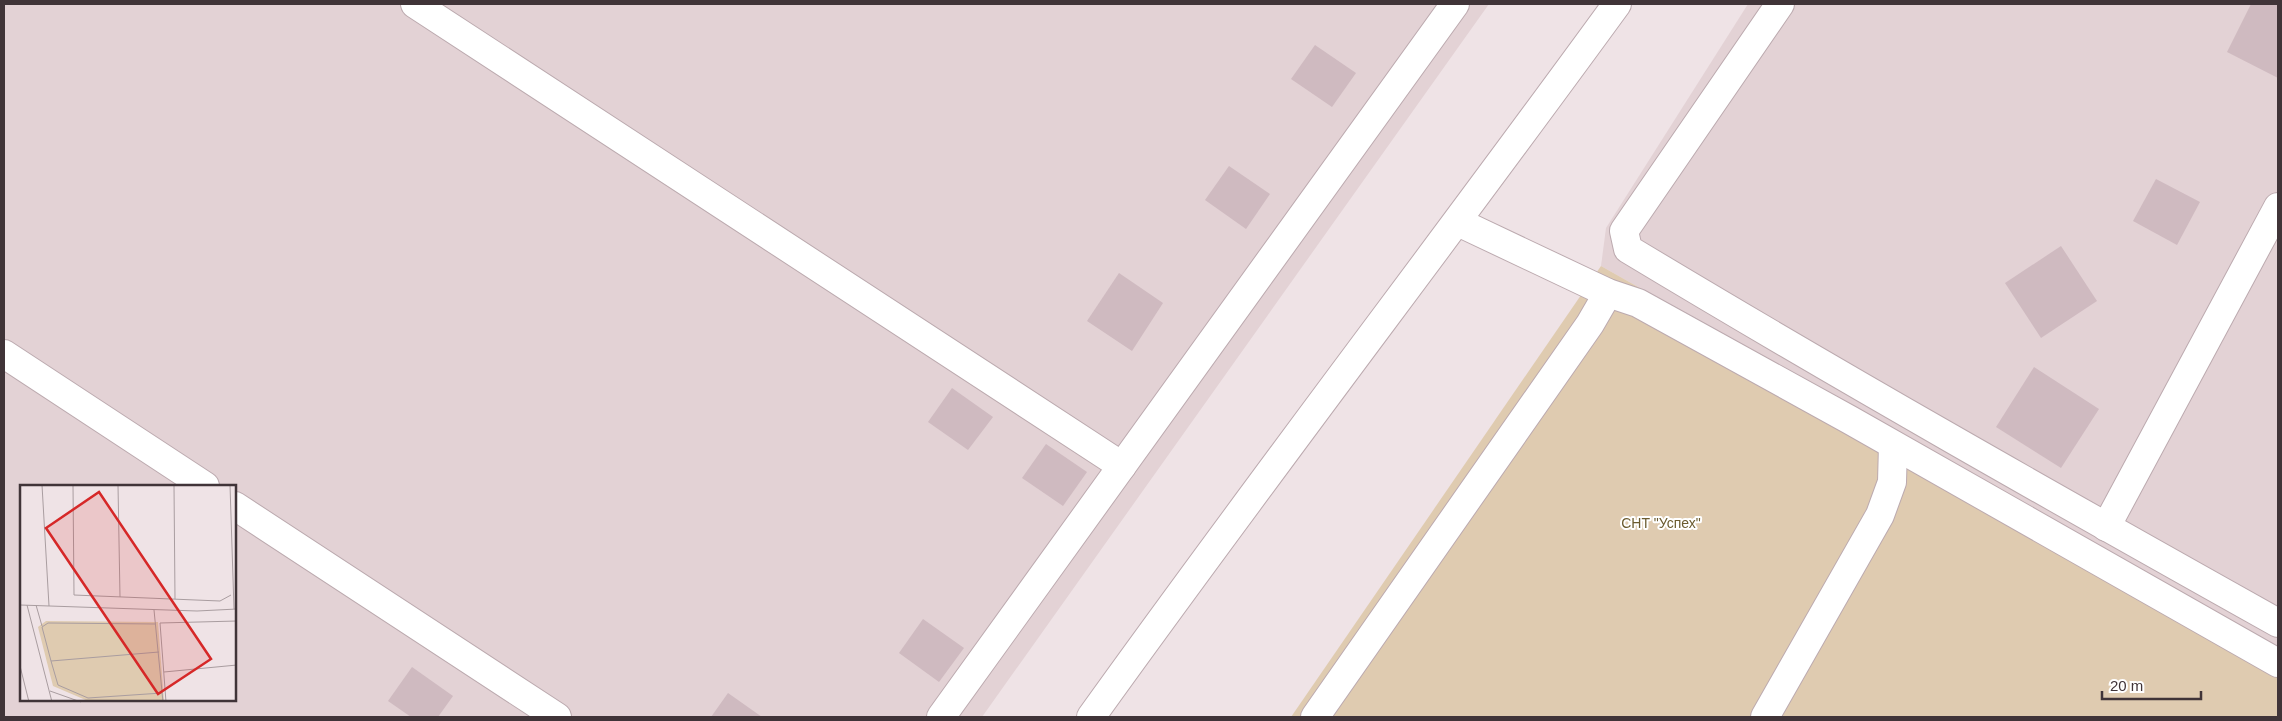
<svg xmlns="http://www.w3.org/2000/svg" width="2282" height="721" viewBox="0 0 2282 721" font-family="Helvetica,sans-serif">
  <rect width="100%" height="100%" fill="#efe3e6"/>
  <!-- residential -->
  <g fill="#e3d2d5" fill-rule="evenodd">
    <path d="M 4,4 L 1489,4 L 982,717 L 4,717 ZM 21,486 L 235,486 L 235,700 L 21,700 Z"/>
    <polygon points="1748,4 2278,4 2278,649 1601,266 1606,228"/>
  </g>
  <!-- green -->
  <polygon fill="#dfcbb0" points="1601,266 2278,649 2278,717 1291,717"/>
  <!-- building -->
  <g fill="#cfbac0">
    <polygon points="2251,4 2278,4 2278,78 2227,52"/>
    <polygon points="1315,45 1356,73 1332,107 1291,79"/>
    <polygon points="1229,166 1270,194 1246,229 1205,200"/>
    <polygon points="2156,179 2200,202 2177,245 2133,221"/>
    <polygon points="2061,246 2097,301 2041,338 2005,283"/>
    <polygon points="1119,273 1163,303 1132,351 1087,321"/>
    <polygon points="2034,367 2099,409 2061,468 1996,427"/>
    <polygon points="952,388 993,417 968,450 928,422"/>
    <polygon points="1046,444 1087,472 1063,506 1022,478"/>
    <polygon points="923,619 964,648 939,682 899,653"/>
    <polygon points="412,667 453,696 438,717 411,717 388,701"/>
    <polygon points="728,693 762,717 711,717"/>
  </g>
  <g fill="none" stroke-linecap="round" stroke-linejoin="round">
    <!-- minor casing -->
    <g stroke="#bcaaaf" stroke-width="30">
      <g id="minor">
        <polyline points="415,4 1122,466"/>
        <path d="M 1780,4 L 1624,231 L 1628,249 C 1842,378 2060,501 2278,623"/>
        <polyline points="1458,222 1608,293 1638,303 1850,420 2278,663"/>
        <polyline points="4,354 205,486"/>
        <polyline points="235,506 557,717"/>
        <polyline points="2106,527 2278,207"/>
        <polyline points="941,717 1455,4"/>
        <path d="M 1091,717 C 1263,477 1443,243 1617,4"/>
        <polyline points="1315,717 1590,324 1608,293"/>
        <polyline points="1765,717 1880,515 1892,482 1893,445"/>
      </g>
    </g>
    <!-- minor -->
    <use href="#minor" stroke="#fff" stroke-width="28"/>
  </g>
  <g text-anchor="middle" stroke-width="4" stroke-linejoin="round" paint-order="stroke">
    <!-- park labels -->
    <g font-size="14" fill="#6b5b2f" stroke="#fff">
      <text x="1661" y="528">СНТ "Успех"</text>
    </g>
  </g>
  <!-- overview -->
  <g transform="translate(20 485)">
    <rect width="216" height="216" fill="#efe3e6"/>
    <path d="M 26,136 L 138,137 L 144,216 L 68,216 L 33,201 L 18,142 Z" fill="#dfcbb0"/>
    <path fill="none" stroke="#a99da0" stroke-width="1" d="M 22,0 L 29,121M 53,0 L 54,110 L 200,116 L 211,110M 98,0 L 100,112M 154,0 L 155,114M 210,0 L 214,124M 0,120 L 177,126 L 217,124M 7,120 L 32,217M 16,120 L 22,141M 134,125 L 143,217M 136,139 L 28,138 L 22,142 L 31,176 L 139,167M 31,176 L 38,200 L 68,213 L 142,208M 0,181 L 9,217M 144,187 L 217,180M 30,206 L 61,217M 146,217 L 140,138 L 217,136"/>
    <path fill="#d62828" fill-opacity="0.15" stroke="#d62828" stroke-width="2.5" d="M 79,7 L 191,174 L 138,209 L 26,43 Z"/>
    <rect width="216" height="216" fill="none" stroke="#403438" stroke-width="2.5"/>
  </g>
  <!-- border -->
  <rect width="2282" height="721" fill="none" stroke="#403438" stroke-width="10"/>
  <!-- scale -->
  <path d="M2102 691v8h99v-8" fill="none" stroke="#403438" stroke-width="2.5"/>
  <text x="2110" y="691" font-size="15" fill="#403438" stroke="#ffffff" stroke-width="4" paint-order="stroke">20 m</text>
</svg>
